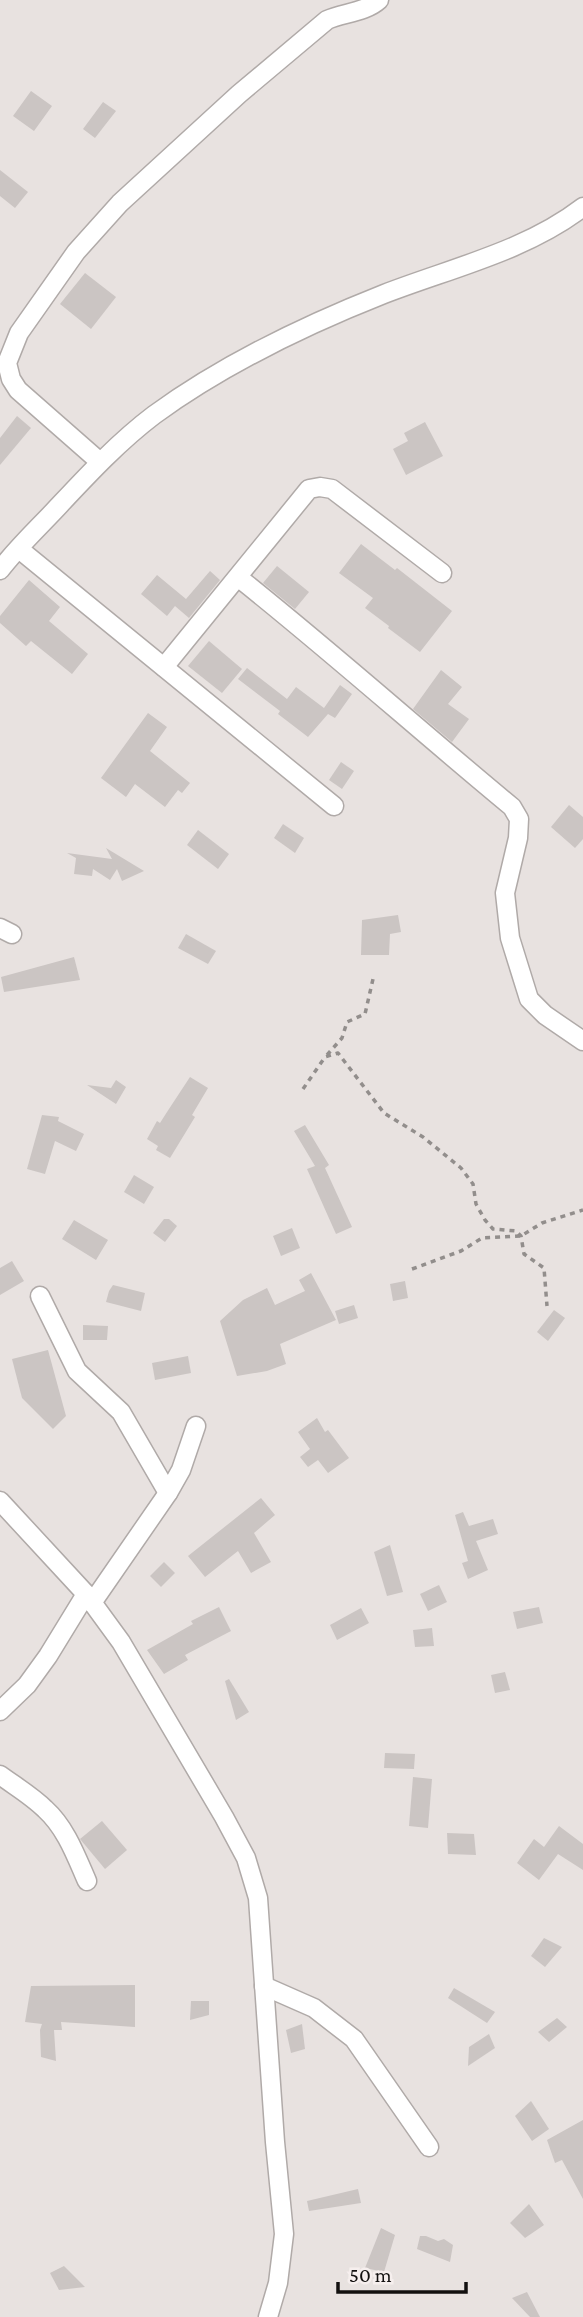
<svg xmlns="http://www.w3.org/2000/svg" width="583" height="2317" viewBox="0 0 583 2317" font-family="'Crimson Pro',serif">
  <rect width="100%" height="100%" fill="#e8e2e0"/>
  <!-- building -->
  <g fill="#cbc5c3">
    <polygon points="31,91 52,106 34,131 13,116"/>
    <polygon points="103,102 116,111 95,138 83,129"/>
    <polygon points="0,170 28,192 15,208 0,196"/>
    <polygon points="85,273 116,297 91,329 60,304"/>
    <polygon points="17,416 31,428 0,465 0,438"/>
    <polygon points="425,422 443,456 406,475 393,449 408,441 404,433"/>
    <polygon points="361,544 395,570 397,568 452,611 420,652 388,628 389,626 365,608 373,598 339,573"/>
    <polygon points="277,566 309,592 295,609 263,583"/>
    <polygon points="210,571 220,580 189,618 175,606 167,616 141,594 157,575 186,599"/>
    <polygon points="29,580 60,607 49,621 88,654 72,674 31,641 26,646 0,623 0,616"/>
    <polygon points="209,641 242,669 222,693 188,666"/>
    <polygon points="247,668 287,699 296,687 324,708 340,685 352,694 335,718 328,714 308,737 278,714 280,711 238,679"/>
    <polygon points="441,670 462,687 448,704 469,719 452,742 413,709"/>
    <polygon points="148,713 167,727 150,751 190,783 182,793 178,790 165,807 135,784 126,797 101,778"/>
    <polygon points="341,762 354,771 342,789 329,780"/>
    <polygon points="569,805 583,817 583,839 575,848 551,827"/>
    <polygon points="283,824 304,838 295,853 274,838"/>
    <polygon points="198,830 229,854 218,869 187,845"/>
    <polygon points="106,848 144,871 122,881 117,869 110,880 93,869 92,876 74,874 76,858 67,853 112,859"/>
    <polygon points="398,915 401,932 390,934 389,955 361,955 362,920"/>
    <polygon points="186,934 216,951 208,964 178,948"/>
    <polygon points="74,957 80,980 4,992 1,977"/>
    <polygon points="190,1077 208,1088 192,1115 195,1117 170,1158 156,1150 158,1146 147,1139 157,1121 160,1123 167,1112"/>
    <polygon points="116,1080 126,1087 116,1104 87,1085 111,1088"/>
    <polygon points="42,1115 59,1117 58,1121 84,1134 76,1151 55,1141 45,1174 27,1169"/>
    <polygon points="305,1125 329,1165 325,1168 352,1227 336,1234 307,1169 315,1166 294,1131"/>
    <polygon points="134,1175 154,1187 144,1204 124,1192"/>
    <polygon points="164,1219 169,1219 177,1226 165,1242 153,1233"/>
    <polygon points="74,1220 108,1240 96,1260 62,1239"/>
    <polygon points="292,1228 300,1248 281,1256 273,1236"/>
    <polygon points="12,1261 24,1281 0,1295 0,1268"/>
    <polygon points="311,1273 336,1320 280,1344 286,1364 267,1371 237,1376 220,1321 243,1300 267,1288 275,1305 305,1291 299,1280"/>
    <polygon points="405,1281 408,1298 393,1301 390,1284"/>
    <polygon points="113,1285 145,1293 141,1311 106,1302 109,1291"/>
    <polygon points="354,1305 358,1318 339,1324 335,1311"/>
    <polygon points="554,1310 565,1318 548,1341 537,1332"/>
    <polygon points="83,1325 108,1326 107,1340 83,1340"/>
    <polygon points="48,1350 66,1416 53,1429 22,1398 12,1359"/>
    <polygon points="188,1356 191,1373 155,1380 152,1363"/>
    <polygon points="317,1418 325,1432 328,1430 349,1458 328,1473 318,1460 308,1467 300,1457 310,1449 298,1432"/>
    <polygon points="261,1498 275,1515 254,1533 271,1562 251,1573 238,1551 205,1577 188,1556"/>
    <polygon points="463,1512 469,1526 493,1519 498,1534 476,1541 488,1570 468,1579 462,1563 468,1561 455,1515"/>
    <polygon points="390,1545 403,1592 387,1596 374,1552"/>
    <polygon points="164,1562 175,1573 161,1587 150,1576"/>
    <polygon points="439,1585 447,1602 428,1611 420,1594"/>
    <polygon points="219,1607 231,1631 185,1655 188,1660 164,1674 147,1650 193,1624 191,1621"/>
    <polygon points="539,1607 543,1623 517,1629 513,1612"/>
    <polygon points="361,1608 369,1623 337,1640 330,1625"/>
    <polygon points="432,1628 434,1646 415,1647 413,1630"/>
    <polygon points="505,1672 510,1690 495,1693 491,1675"/>
    <polygon points="229,1679 249,1712 236,1720 225,1681"/>
    <polygon points="385,1753 415,1754 414,1769 384,1768"/>
    <polygon points="413,1777 432,1779 428,1828 409,1826"/>
    <polygon points="102,1821 127,1850 105,1869 80,1839"/>
    <polygon points="559,1826 583,1844 583,1870 558,1854 539,1880 517,1863 534,1839 544,1847"/>
    <polygon points="447,1833 474,1834 476,1855 448,1854"/>
    <polygon points="544,1938 562,1947 545,1967 531,1956"/>
    <polygon points="135,1985 135,2027 61,2022 62,2030 54,2030 56,2061 41,2057 40,2030 42,2024 25,2022 31,1986"/>
    <polygon points="454,1988 495,2012 487,2023 448,1998"/>
    <polygon points="191,2001 209,2001 209,2015 190,2020"/>
    <polygon points="557,2018 567,2027 549,2042 538,2032"/>
    <polygon points="302,2024 305,2049 291,2053 286,2030"/>
    <polygon points="489,2034 495,2048 468,2066 469,2047"/>
    <polygon points="531,2101 549,2129 532,2141 515,2116"/>
    <polygon points="583,2120 583,2199 562,2160 555,2163 547,2140"/>
    <polygon points="358,2189 361,2203 309,2211 307,2201"/>
    <polygon points="529,2204 544,2225 525,2238 510,2223"/>
    <polygon points="381,2228 395,2235 384,2272 365,2268"/>
    <polygon points="420,2236 426,2236 438,2241 444,2239 453,2245 450,2262 417,2249"/>
    <polygon points="64,2266 85,2287 59,2290 50,2273"/>
    <polygon points="527,2292 540,2317 530,2317 512,2298"/>
  </g>
  <g fill="none" stroke-linecap="round" stroke-linejoin="round">
    <!-- minor casing -->
    <g stroke="#b0aaa8" stroke-width="21">
      <g id="minor">
        <path d="M 100,462 L 18,390 L 11,379 L 7,363 L 19,333 L 76,252 L 120,203 L 239,94 L 327,20 C 343,13 366,12 379,0"/>
        <polyline points="19,549 334,806"/>
        <path d="M 0,570 C 16,549 36,530 54,511 C 85,478 117,443 154,415 C 224,364 303,326 384,294 C 451,268 526,251 583,207"/>
        <path d="M 239,578 C 332,652 420,731 512,807 L 519,819 L 518,838 L 505,893 L 510,938 L 529,999 L 545,1015 L 583,1041"/>
        <polyline points="164,667 309,489 320,487 332,489 442,573"/>
        <polyline points="0,928 12,934"/>
        <polyline points="40,1296 77,1371 121,1412 168,1493"/>
        <polyline points="0,1501 86,1594 121,1642 224,1817 246,1858 258,1898 275,2142 284,2234 278,2283 268,2317"/>
        <polyline points="92,1603 168,1493 181,1470 196,1426"/>
        <polyline points="0,1711 27,1685 48,1656 86,1594"/>
        <path d="M 0,1775 C 15,1786 32,1796 45,1809 C 66,1828 76,1856 87,1881"/>
        <polyline points="264,1986 314,2008 354,2039 429,2147"/>
      </g>
    </g>
    <!-- path -->
    <g stroke="#928e8c" stroke-width="3.5" stroke-dasharray="5 5" stroke-linecap="butt">
      <polyline points="327,1055 342,1038 347,1022 365,1014 373,979"/>
      <polyline points="303,1089 325,1057 338,1053 384,1113 423,1137 461,1168 473,1184 476,1204 485,1220 493,1229 516,1231 521,1236 524,1254 544,1268 547,1306"/>
      <polyline points="412,1269 461,1251 482,1238 521,1236 542,1223 583,1210"/>
    </g>
    <!-- minor -->
    <use href="#minor" stroke="#fff" stroke-width="18"/>
  </g>
  <!-- scale -->
  <path d="M338 2282v10h128v-10" fill="none" stroke="#12100f" stroke-width="3.5"/>
  <text x="349" y="2282" font-size="21" fill="#12100f" stroke="#f6efee" stroke-width="5" paint-order="stroke">50 m</text>
</svg>
